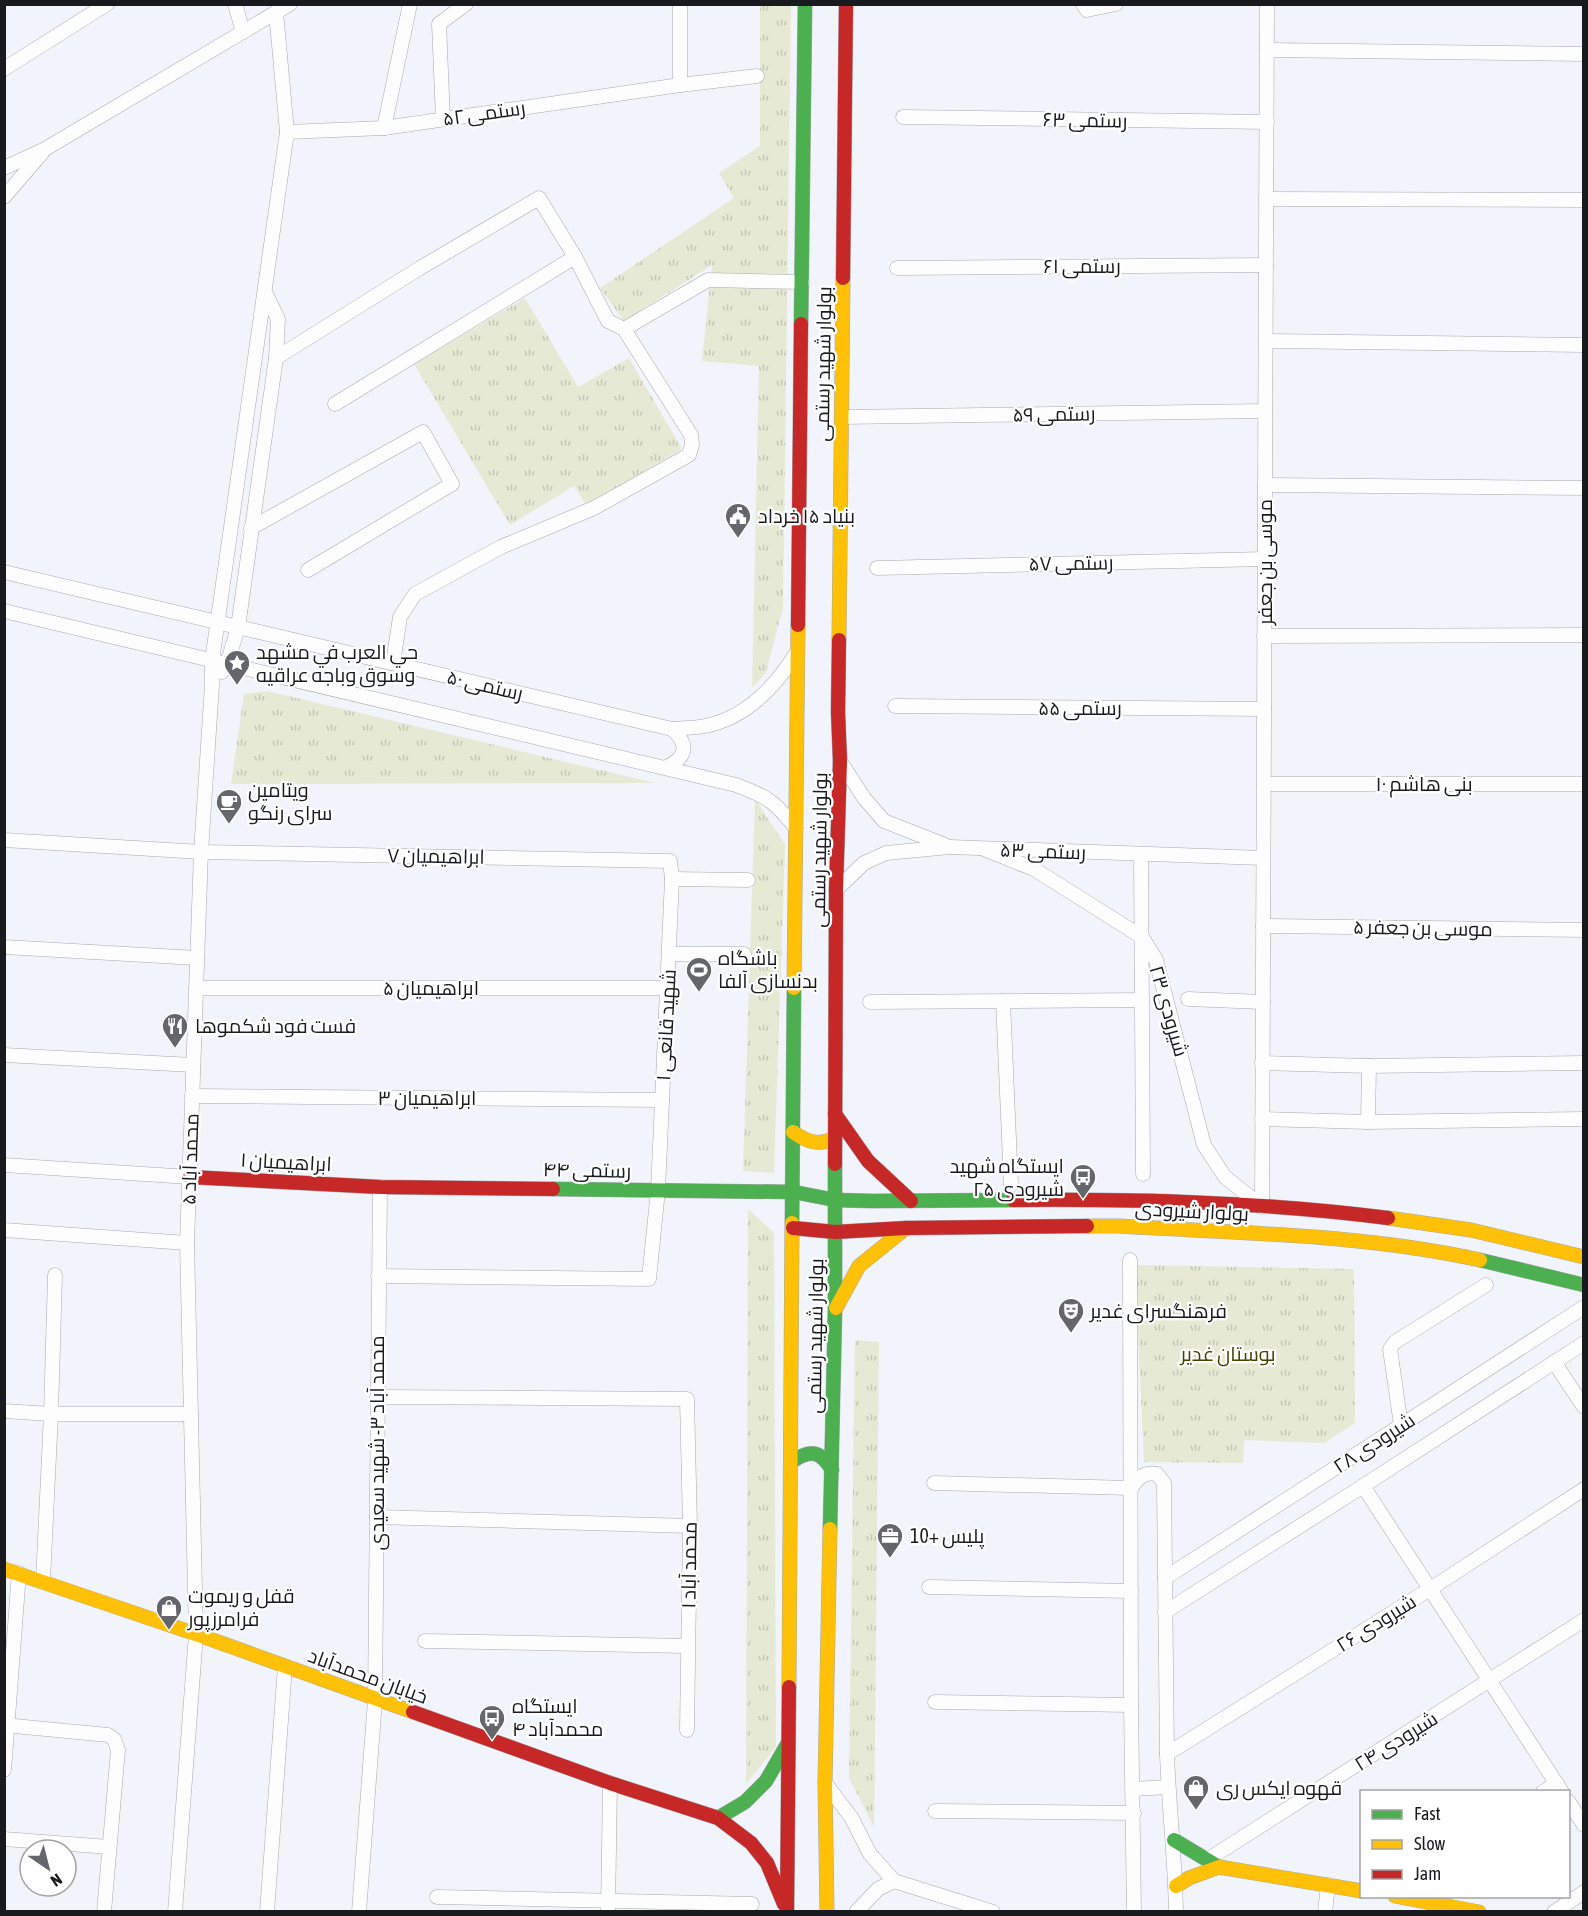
<svg xmlns="http://www.w3.org/2000/svg" width="1588" height="1916" viewBox="0 0 1588 1916" font-family="'Asap Condensed',Cairo,sans-serif">
  <defs>
    <pattern id="park-tufts" width="24" height="20" patternUnits="userSpaceOnUse" patternTransform="scale(1.5)"><rect width="24" height="20" fill="#e6ead5"/><path d="M3 7l-1-3M5 7V3M7 7l1-3M15 17l-1-3M17 17v-4M19 17l1-3" fill="none" stroke="#c5c8b6"/></pattern>
  </defs>
  <rect width="100%" height="100%" fill="#f1f4fa"/>
  <!-- park -->
  <g fill="url(#park-tufts)">
    <polygon points="760,5 791,5 783,608 766,672 752,688 759,366 702,361 712,265 624,321 600,288 734,198 719,173 760,146"/>
    <polygon points="525,298 578,387 629,358 682,449 586,505 574,486 510,525 414,364"/>
    <polygon points="267,691 655,783 231,784 244,694"/>
    <polygon points="755,799 785,845 774,1173 743,1171"/>
    <polygon points="748,1209 774,1233 776,1747 746,1784"/>
    <polygon points="1135,1265 1354,1269 1355,1423 1324,1443 1244,1440 1243,1463 1144,1462"/>
    <polygon points="855,1340 879,1342 874,1827 849,1778"/>
  </g>
  <g fill="none" stroke-linecap="round" stroke-linejoin="round">
    <!-- street casing -->
    <g stroke="#a7a9ad" stroke-width="15">
      <g id="street">
        <polyline points="235,4 243,32"/>
        <polyline points="680,4 680,85"/>
        <polyline points="1083,4 1087,10 1116,4"/>
        <polyline points="1267,50 1584,54"/>
        <polyline points="4,69 107,4"/>
        <polyline points="903,117 1267,122"/>
        <polyline points="443,119 439,24 466,4"/>
        <polyline points="384,128 410,4"/>
        <polyline points="287,132 384,128 680,85 757,76"/>
        <polyline points="4,168 45,149 290,4"/>
        <polyline points="4,197 42,153"/>
        <polyline points="1266,199 1584,200"/>
        <polyline points="897,268 1266,265"/>
        <polyline points="1266,341 1584,345"/>
        <polyline points="276,358 420,268 539,198 575,257 608,321 624,329"/>
        <polyline points="335,404 575,257"/>
        <polyline points="842,417 1265,411"/>
        <polyline points="1265,485 1584,488"/>
        <polyline points="251,528 423,432 452,484 308,570"/>
        <polyline points="877,568 1265,559"/>
        <path d="M 4,572 L 672,729 C 683,728 695,728 705,726 C 746,718 776,686 797,652"/>
        <path d="M 4,611 L 736,785 C 768,797 774,801 796,828"/>
        <polyline points="1264,636 1584,635"/>
        <polyline points="393,663 400,617 415,594 501,547 594,508 689,455 692,445 691,435 624,329 708,280 802,282"/>
        <polyline points="222,672 227,665 238,627 276,358 278,319 265,292"/>
        <polyline points="895,706 1264,709"/>
        <polyline points="840,761 864,798 884,821 945,845"/>
        <path d="M 667,767 C 687,757 689,744 672,729"/>
        <polyline points="1264,784 1584,784"/>
        <polyline points="4,840 201,852 670,861 672,879 658,1190 649,1279 378,1276"/>
        <polyline points="984,849 1034,869 1142,937 1156,960 1204,1145 1225,1177 1260,1205"/>
        <polyline points="1141,854 1143,1174"/>
        <polyline points="672,879 748,880"/>
        <polyline points="836,890 864,863 886,853 950,847 1263,858"/>
        <polyline points="1263,926 1584,930"/>
        <polyline points="4,947 197,958"/>
        <polyline points="669,954 744,954"/>
        <polyline points="196,988 667,988"/>
        <polyline points="1188,999 1263,1002"/>
        <polyline points="1003,1001 1011,1185"/>
        <polyline points="870,1002 1142,1000"/>
        <polyline points="4,1055 193,1065"/>
        <polyline points="1262,1063 1369,1066 1584,1063"/>
        <polyline points="192,1096 662,1100"/>
        <polyline points="1262,1119 1368,1122 1584,1119"/>
        <polyline points="1368,1122 1369,1066"/>
        <polyline points="4,1165 190,1177"/>
        <polyline points="1262,1207 1267,4"/>
        <polyline points="4,1230 187,1243"/>
        <polyline points="1130,1260 1131,1705 1134,1912"/>
        <polyline points="1554,1362 1584,1407"/>
        <polyline points="377,1397 687,1399 690,1526 687,1730"/>
        <polyline points="4,1411 51,1414 191,1414"/>
        <polyline points="1401,1425 1390,1349 1395,1342 1486,1285"/>
        <polyline points="934,1483 1131,1488"/>
        <polyline points="1363,1486 1562,1792"/>
        <path d="M 1131,1488 C 1139,1477 1143,1472 1157,1474 L 1164,1483 L 1167,1754 C 1169,1807 1175,1859 1176,1912"/>
        <polyline points="377,1517 690,1526"/>
        <polyline points="1165,1578 1584,1307"/>
        <polyline points="43,1581 51,1414 55,1275"/>
        <polyline points="929,1587 1131,1591"/>
        <polyline points="1165,1612 1363,1486 1584,1343"/>
        <polyline points="425,1641 687,1646"/>
        <polyline points="935,1702 1131,1705"/>
        <polyline points="4,1725 108,1735 114,1739 118,1750 104,1912"/>
        <polyline points="1167,1754 1430,1589 1584,1489"/>
        <polyline points="4,1770 19,1573"/>
        <polyline points="825,1783 851,1817 870,1854 894,1881 878,1889 856,1912"/>
        <polyline points="1133,1789 1168,1787"/>
        <polyline points="1543,1792 1557,1783"/>
        <polyline points="1568,1801 1584,1825"/>
        <polyline points="935,1811 1134,1813"/>
        <polyline points="4,1839 109,1847"/>
        <polyline points="1207,1860 1584,1620"/>
        <polyline points="894,1881 993,1912"/>
        <polyline points="437,1897 752,1904"/>
        <polyline points="175,1912 196,1634 187,1243 201,852 212,685 212,661 287,132 276,12"/>
        <polyline points="267,1912 285,1666"/>
        <polyline points="359,1912 375,1700 380,1187"/>
        <polyline points="608,1912 610,1783"/>
        <polyline points="1325,1912 1328,1885"/>
        <polyline points="1554,1912 1584,1892"/>
      </g>
    </g>
    <!-- fast casing -->
    <g stroke="#a7a9ad" stroke-width="15">
      <g id="fast">
        <polyline points="801,324 805,4"/>
        <polyline points="553,1189 794,1192 835,1200 873,1201 1013,1200"/>
        <polyline points="792,1223 794,988"/>
        <polyline points="1480,1260 1584,1285"/>
        <path d="M 791,1462 C 810,1449 820,1450 832,1470"/>
        <polyline points="830,1529 835,1310 835,1164"/>
        <polyline points="718,1818 745,1802 766,1781 788,1743"/>
        <polyline points="1174,1840 1219,1867"/>
      </g>
    </g>
    <!-- slow casing -->
    <g stroke="#a7a9ad" stroke-width="15">
      <g id="slow">
        <polyline points="839,640 843,278"/>
        <polyline points="794,988 798,625"/>
        <path d="M 793,1132 C 807,1142 819,1146 835,1138"/>
        <polyline points="1388,1218 1471,1230 1584,1257"/>
        <path d="M 1087,1226 L 1117,1226 C 1238,1233 1362,1234 1480,1260"/>
        <polyline points="836,1308 859,1266 906,1228"/>
        <polyline points="4,1569 196,1634 413,1712"/>
        <polyline points="789,1687 792,1223"/>
        <polyline points="1176,1886 1189,1878 1219,1867 1362,1891"/>
        <polyline points="1395,1896 1479,1912"/>
        <polyline points="827,1912 825,1783 830,1529"/>
      </g>
    </g>
    <!-- jam casing -->
    <g stroke="#a7a9ad" stroke-width="15">
      <g id="jam">
        <polyline points="843,278 846,4"/>
        <polyline points="798,625 801,324"/>
        <polyline points="835,1114 868,1161 911,1201"/>
        <polyline points="835,1164 836,890 840,761 838,712 839,640"/>
        <polyline points="190,1177 380,1187 553,1189"/>
        <path d="M 1013,1200 C 1139,1199 1264,1202 1388,1218"/>
        <polyline points="793,1228 835,1232 906,1228 1087,1226"/>
        <polyline points="413,1712 610,1783 718,1818 751,1843 767,1863 784,1904"/>
        <polyline points="787,1912 789,1687"/>
      </g>
    </g>
    <!-- street -->
    <use href="#street" stroke="#fdfdfe" stroke-width="14"/>
    <!-- fast -->
    <use href="#fast" stroke="#4caf50" stroke-width="14"/>
    <!-- slow -->
    <use href="#slow" stroke="#ffc107" stroke-width="14"/>
    <!-- jam -->
    <use href="#jam" stroke="#c62828" stroke-width="14"/>
  </g>
  <!-- icons -->
  <defs>
    <g id="civic-pin" transform="scale(1.35)"><path d="M0 17L-7.5 6A9.5 9.5 0 1 1 7.5 6Z" fill="#65666b" stroke="#fff"/><path d="M-.6-6.5H3V-4.5H.6V-3L4-1V1h2V6H-6V1h2V-1L-.6-3ZM-1.2 2.5V6h2.4V2.5Z" fill="#fff"/></g>
    <g id="sight-pin" transform="scale(1.35)"><path d="M0 17L-7.5 6A9.5 9.5 0 1 1 7.5 6Z" fill="#65666b" stroke="#fff"/><path d="M0-6L1.8-2.2L6-1.7L2.9 1.2L3.7 5.4L0 3.3L-3.7 5.4L-2.9 1.2L-6-1.7L-1.8-2.2Z" fill="#fff"/></g>
    <g id="cafe-pin" transform="scale(1.35)"><path d="M0 17L-7.5 6A9.5 9.5 0 1 1 7.5 6Z" fill="#65666b" stroke="#fff"/><path d="M-5.5-4.5H6V0H3Q3 3.5 0 3.5H-2.5Q-5.5 3.5-5.5 0ZM3-3.2v2h1.7v-2ZM-6 4.5H4V6H-6Z" fill="#fff"/></g>
    <g id="stadium-pin" transform="scale(1.35)"><path d="M0 17L-7.5 6A9.5 9.5 0 1 1 7.5 6Z" fill="#65666b" stroke="#fff"/><path d="M0-5a6.5 5 0 1 0 0 10a6.5 5 0 1 0 0-10ZM-3.5-1.8h7v3.6h-7Z" fill="#fff"/></g>
    <g id="restaurant-pin" transform="scale(1.35)"><path d="M0 17L-7.5 6A9.5 9.5 0 1 1 7.5 6Z" fill="#65666b" stroke="#fff"/><path d="M-5-6h1v4h1v-4h1v4h1v-4h1v5L-1.5 .5V6h-2V.5L-5-1ZM5-6V6H3V1.5H1.5Q1.5-4 5-6Z" fill="#fff"/></g>
    <g id="bus-pin" transform="scale(1.35)"><path d="M0 17L-7.5 6A9.5 9.5 0 1 1 7.5 6Z" fill="#65666b" stroke="#fff"/><path d="M-5-6H5V4H4V6H2V4H-2V6H-4V4H-5ZM-3.5-4V0h7V-4ZM-3.5 1.2v1.5H-2V1.2ZM2 1.2v1.5H3.5V1.2Z" fill="#fff"/></g>
    <g id="theatre-pin" transform="scale(1.35)"><path d="M0 17L-7.5 6A9.5 9.5 0 1 1 7.5 6Z" fill="#65666b" stroke="#fff"/><path d="M-5-5.5Q0-4 5-5.5V0Q5 5 0 6Q-5 5-5 0ZM-3.3-2.5H-1v1.5H-3.3ZM1-2.5H3.3v1.5H1ZM-2.8 1Q0 5.5 2.8 1Z" fill="#fff"/></g>
    <g id="office-pin" transform="scale(1.35)"><path d="M0 17L-7.5 6A9.5 9.5 0 1 1 7.5 6Z" fill="#65666b" stroke="#fff"/><path d="M-6-3h4V-5.5h4V-3h4V5H-6ZM-1-4.5V-3h2v-1.5ZM-6 0V1H6V0Z" fill="#fff"/></g>
    <g id="shop-pin" transform="scale(1.35)"><path d="M0 17L-7.5 6A9.5 9.5 0 1 1 7.5 6Z" fill="#65666b" stroke="#fff"/><path d="M-5-2.5h2.3a2.7 3.5 0 0 1 5.4 0H5L5.5 6h-11ZM-1.5-2.5h3a1.5 2.3 0 0 0-3 0Z" fill="#fff"/></g>
  </defs>
  <g fill-rule="evenodd">
    <use href="#civic-pin" x="738" y="516"/>
    <use href="#sight-pin" x="237" y="663"/>
    <use href="#cafe-pin" x="229" y="802"/>
    <use href="#stadium-pin" x="699" y="970"/>
    <use href="#restaurant-pin" x="175" y="1026"/>
    <use href="#bus-pin" x="1083" y="1177"/>
    <use href="#theatre-pin" x="1071" y="1311"/>
    <use href="#office-pin" x="890" y="1536"/>
    <use href="#shop-pin" x="169" y="1608"/>
    <use href="#bus-pin" x="492" y="1718"/>
    <use href="#shop-pin" x="1196" y="1788"/>
  </g>
  <g text-anchor="middle" stroke-width="4.5" stroke-linejoin="round" paint-order="stroke">
    <!-- street labels -->
    <g font-size="20" fill="#191a1e" stroke="#fff">
      <text transform="translate(484 113) rotate(-8)" y="7">رستمی ۵۲</text>
      <text transform="translate(1085 120) rotate(1)" y="7">رستمی ۶۳</text>
      <text x="1082" y="273">رستمی ۶۱</text>
      <text transform="translate(823 364) rotate(-89)" y="7">بولوار شهید رستمی</text>
      <text transform="translate(1054 414) rotate(-1)" y="7">رستمی ۵۹</text>
      <text transform="translate(1265 562) rotate(-90)" y="7">موسی بن جعفر</text>
      <text transform="translate(1071 563) rotate(-1)" y="7">رستمی ۵۷</text>
      <text transform="translate(485 685) rotate(13)" y="7">رستمی ۵۰</text>
      <text x="1080" y="715">رستمی ۵۵</text>
      <text x="1424" y="791">بنی هاشم ۱۰</text>
      <text transform="translate(819 850) rotate(-89)" y="7">بولوار شهید رستمی</text>
      <text transform="translate(1043 851) rotate(2)" y="7">رستمی ۵۳</text>
      <text transform="translate(436 856) rotate(1)" y="7">ابراهیمیان ۷</text>
      <text transform="translate(1423 928) rotate(1)" y="7">موسی بن جعفر ۵</text>
      <text x="431" y="995">ابراهیمیان ۵</text>
      <text transform="translate(1169 1011) rotate(74)" y="7">شیرودی ۲۳</text>
      <text transform="translate(666 1025) rotate(-87)" y="7">شهید قانعی ۱</text>
      <text x="427" y="1105">ابراهیمیان ۳</text>
      <text transform="translate(190 1159) rotate(-88)" y="7">محمد آباد ۵</text>
      <text transform="translate(286 1162) rotate(3)" y="7">ابراهیمیان ۱</text>
      <text transform="translate(587 1170) rotate(1)" y="7">رستمی ۴۴</text>
      <text transform="translate(1192 1211) rotate(3)" y="7">بولوار شیرودی</text>
      <text transform="translate(815 1336) rotate(-89)" y="7">بولوار شهید رستمی</text>
      <text transform="translate(377 1443) rotate(-90)" y="7">محمد آباد ۳- شهید سعیدی</text>
      <text transform="translate(1374 1443) rotate(-33)" y="7">شیرودی ۲۸</text>
      <text transform="translate(689 1565) rotate(-89)" y="7">محمد آباد ۱</text>
      <text transform="translate(1376 1623) rotate(-32)" y="7">شیرودی ۲۶</text>
      <text transform="translate(368 1676) rotate(20)" y="7">خیابان محمدآباد</text>
      <text transform="translate(1396 1741) rotate(-32)" y="7">شیرودی ۲۴</text>
    </g>
    <!-- poi labels -->
    <g font-size="20" fill="#191a1e" stroke="#fff" text-anchor="start">
      <text x="758" y="523">بنیاد ۱۵ خرداد</text>
      <text x="256" y="659">حي العرب في مشهد<tspan x="256" dy="23">وسوق وباجه عراقيه</tspan></text>
      <text x="248" y="797">ویتامین<tspan x="248" dy="23">سرای رنگو</tspan></text>
      <text x="718" y="965">باشگاه<tspan x="718" dy="23">بدنسازی آلفا</tspan></text>
      <text x="195" y="1033">فست فود شکموها</text>
      <text x="1064" y="1173" text-anchor="end">ایستگاه شهید<tspan x="1064" dy="23">شیرودی ۲۵</tspan></text>
      <text x="1090" y="1318">فرهنگسرای غدیر</text>
      <text x="910" y="1543">پلیس +10</text>
      <text x="188" y="1603">قفل و ریموت<tspan x="188" dy="23">فرامرزپور</tspan></text>
      <text x="512" y="1713">ایستگاه<tspan x="512" dy="23">محمدآباد ۴</tspan></text>
      <text x="1216" y="1795">قهوه ایکس ری</text>
    </g>
    <!-- park labels -->
    <g font-size="20" fill="#424400" stroke="#fff">
      <text x="1228" y="1361">بوستان غدیر</text>
    </g>
  </g>
  <!-- border -->
  <rect width="1588" height="1916" fill="none" stroke="#191a1e" stroke-width="12"/>
  <!-- legend -->
  <rect x="1360" y="1790" width="210" height="108" fill="#ffffff" stroke="#a3a3a5" stroke-width="1.5"/>
  <rect x="1372" y="1810" width="30" height="9" fill="#4caf50" stroke="#a3a3a5" stroke-width="1.5"/>
  <text x="1414" y="1820" font-size="18" fill="#191a1e">Fast</text>
  <rect x="1372" y="1840" width="30" height="9" fill="#ffc107" stroke="#a3a3a5" stroke-width="1.5"/>
  <text x="1414" y="1850" font-size="18" fill="#191a1e">Slow</text>
  <rect x="1372" y="1870" width="30" height="9" fill="#c62828" stroke="#a3a3a5" stroke-width="1.5"/>
  <text x="1414" y="1880" font-size="18" fill="#191a1e">Jam</text>
  <!-- north arrow -->
  <g transform="translate(48 1868) rotate(145)"><circle r="28" fill="#ffffff" stroke="#a3a3a5" stroke-width="1.5"/>
  <path d="M0-4.5L10 22L0 15L-10 22Z" fill="#65666b"/>
  <text y="-9" font-size="16" font-weight="bold" text-anchor="middle" fill="#191a1e">N</text>
  </g>
</svg>
